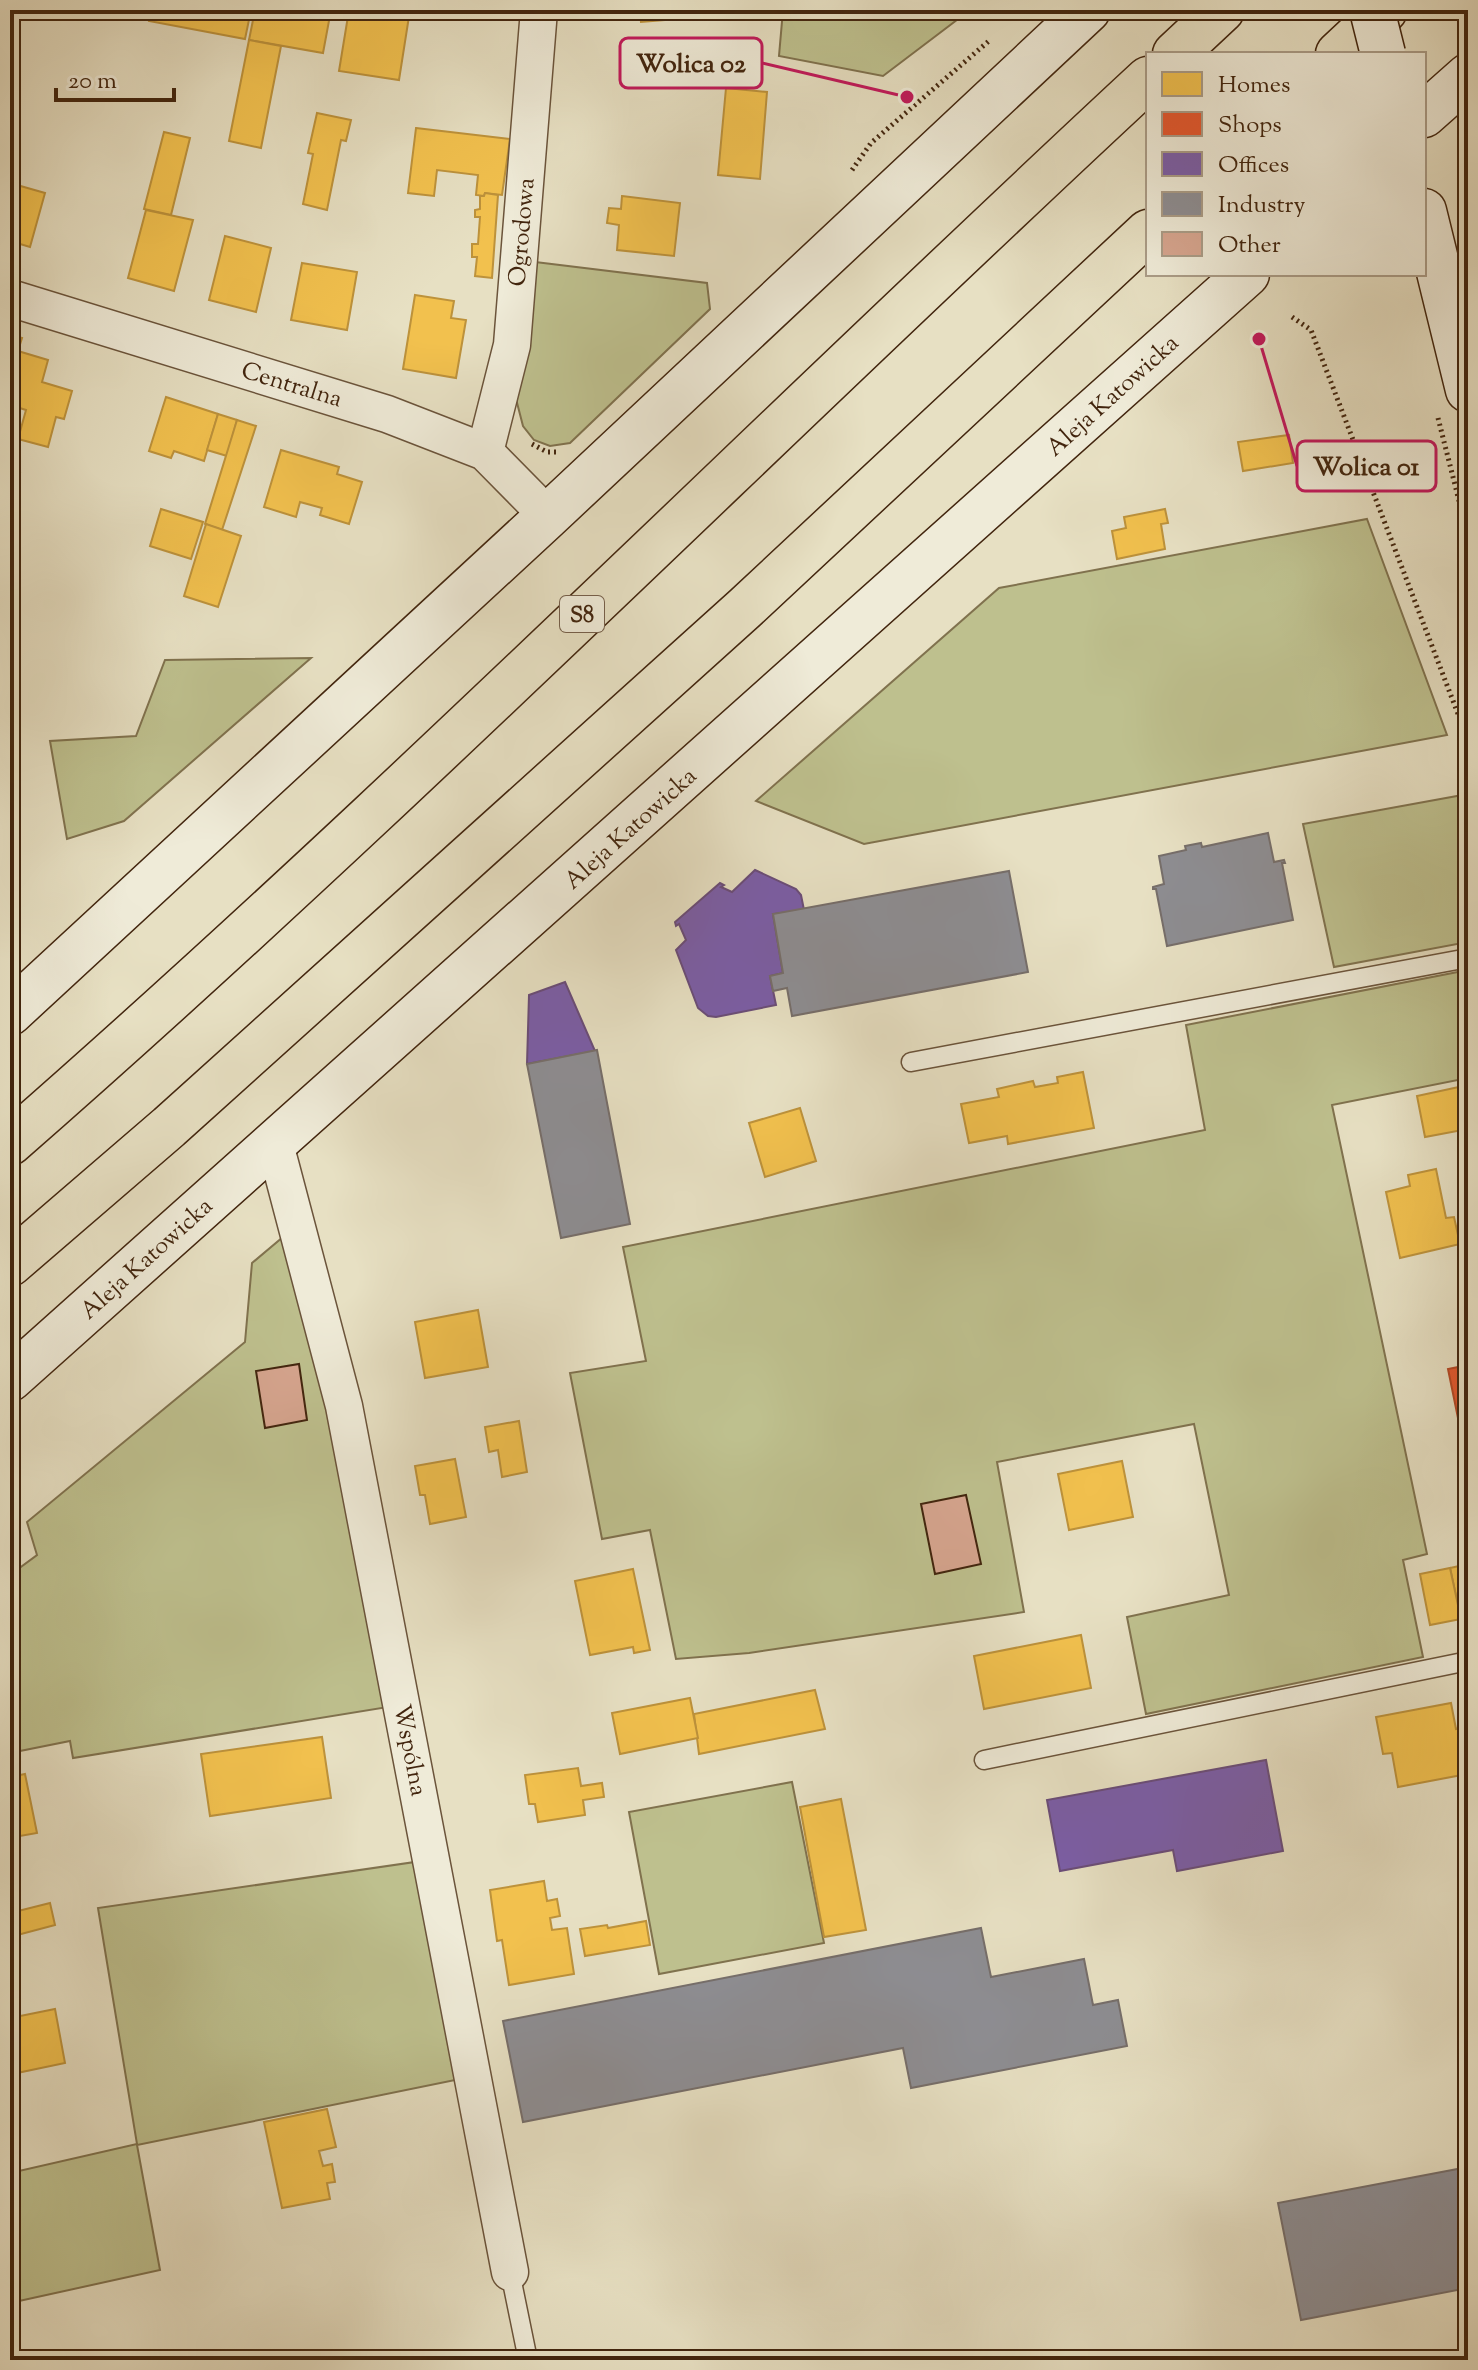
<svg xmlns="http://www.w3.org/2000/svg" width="1478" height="2370" viewBox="0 0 1478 2370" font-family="'Sorts Mill Goudy',serif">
  <rect width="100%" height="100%" fill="#e7e0c3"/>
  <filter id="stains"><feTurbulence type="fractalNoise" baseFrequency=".0025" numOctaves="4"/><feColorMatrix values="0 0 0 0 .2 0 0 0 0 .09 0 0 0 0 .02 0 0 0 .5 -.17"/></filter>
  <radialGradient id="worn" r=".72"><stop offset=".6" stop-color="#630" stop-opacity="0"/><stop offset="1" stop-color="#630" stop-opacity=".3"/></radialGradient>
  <!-- green -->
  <g fill="#bec08e" stroke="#80724e" stroke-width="2">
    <polygon points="783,10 970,10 883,76 779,56"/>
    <polygon points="527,261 707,283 710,309 570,443 550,446 534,440 523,426 515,395"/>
    <polygon points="1367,519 1447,735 864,844 756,801 999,588"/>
    <polygon points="311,658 124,821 67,839 50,741 136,736 165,660"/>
    <polygon points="1468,794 1468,942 1334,967 1303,824"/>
    <polygon points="1468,970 1468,1078 1332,1105 1427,1554 1403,1560 1423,1657 1146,1714 1127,1617 1229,1595 1194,1424 997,1462 1024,1612 749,1653 676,1659 650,1530 602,1539 570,1373 646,1361 623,1247 1205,1130 1186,1025"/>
    <polygon points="283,1237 311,1318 388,1707 73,1758 70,1741 10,1753 10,1575 37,1555 27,1522 245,1342 252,1263"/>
    <polygon points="792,1782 824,1943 659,1974 629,1812"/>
    <polygon points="422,1861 465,2078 137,2145 160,2270 10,2303 10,2173 137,2144 98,1908"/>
  </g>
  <!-- homes -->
  <g fill="#f2c14e" stroke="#bd923b" stroke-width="2">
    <polygon points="151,10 251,10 245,39 149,21"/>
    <polygon points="255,10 331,10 323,53 249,40"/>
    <polygon points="349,10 410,10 399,80 339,71"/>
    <polygon points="640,10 663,10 664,20 641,22"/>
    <polygon points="249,40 281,46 261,148 229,141"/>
    <polygon points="726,88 767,92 760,179 718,175"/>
    <polygon points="317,113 351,120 346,141 341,140 327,210 303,204 313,154 308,153"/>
    <polygon points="416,128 510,139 502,195 485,193 484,196 476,195 478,175 437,170 434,196 408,193"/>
    <polygon points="164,132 190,138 171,215 144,209"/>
    <polygon points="10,183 45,193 30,247 10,241"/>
    <polygon points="485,193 498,195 492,278 475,276 477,257 472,257 472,244 478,244 480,217 475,217 475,210 480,209 480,196 484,196"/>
    <polygon points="622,196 680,203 674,256 617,250 619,225 607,223 609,208 621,209"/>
    <polygon points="146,210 193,220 174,291 128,278"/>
    <polygon points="225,236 271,248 256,312 209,300"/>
    <polygon points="302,263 357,272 347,330 291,320"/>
    <polygon points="415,295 454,301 451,318 466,320 456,378 403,369"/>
    <polygon points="10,335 22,338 18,351 48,360 42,382 72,391 64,419 56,417 48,447 18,439 26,410 10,405"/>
    <polygon points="166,397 218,414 204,461 174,451 171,458 149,451"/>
    <polygon points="218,414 237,420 227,456 207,450"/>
    <polygon points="237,420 256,426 222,530 205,524"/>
    <polygon points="1289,435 1293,463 1243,471 1238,442"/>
    <polygon points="281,450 339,467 337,474 362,482 349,524 320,515 322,508 300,502 296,517 264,507"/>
    <polygon points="10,471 20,473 15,500 10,499"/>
    <polygon points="161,509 203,522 191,559 150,546"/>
    <polygon points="1165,509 1168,523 1161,524 1165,549 1117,559 1112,531 1126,528 1124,517"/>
    <polygon points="206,524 241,536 218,607 184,596"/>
    <polygon points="1083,1072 1094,1128 1008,1144 1007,1136 969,1143 961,1104 999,1097 997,1089 1033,1081 1035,1087 1058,1083 1057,1077"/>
    <polygon points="1468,1085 1468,1129 1425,1137 1417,1096"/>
    <polygon points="800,1108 816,1161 765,1177 749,1123"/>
    <polygon points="1436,1169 1446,1218 1454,1217 1460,1244 1400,1258 1386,1192 1410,1186 1408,1175"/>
    <polygon points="478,1310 488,1367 425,1378 415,1322"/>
    <polygon points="519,1421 527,1472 502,1477 498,1450 489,1452 485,1427"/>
    <polygon points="455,1459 466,1517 430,1524 425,1495 420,1495 415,1466"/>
    <polygon points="1122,1461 1133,1517 1069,1530 1058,1474"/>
    <polygon points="1468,1564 1468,1617 1461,1619 1450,1568"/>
    <polygon points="1450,1568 1461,1619 1430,1625 1420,1574"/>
    <polygon points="633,1569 650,1650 634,1653 633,1647 590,1655 575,1581"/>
    <polygon points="1081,1635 1091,1688 984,1709 974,1656"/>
    <polygon points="815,1690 825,1729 699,1754 694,1714"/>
    <polygon points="690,1698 698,1738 620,1754 612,1713"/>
    <polygon points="1451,1703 1456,1729 1468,1727 1468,1781 1463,1782 1462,1775 1398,1787 1392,1753 1383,1754 1376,1717"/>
    <polygon points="322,1737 331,1798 210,1816 201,1754"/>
    <polygon points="578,1768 581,1786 602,1783 604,1797 583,1800 585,1815 538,1822 535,1804 529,1804 525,1775"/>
    <polygon points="25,1774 37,1833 14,1837 17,1850 10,1851 10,1777"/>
    <polygon points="841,1799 866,1930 824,1937 800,1807"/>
    <polygon points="544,1881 547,1901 557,1899 560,1916 550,1918 552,1930 567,1928 574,1974 509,1985 502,1940 497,1941 490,1890"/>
    <polygon points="50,1903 55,1925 10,1937 10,1913"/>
    <polygon points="646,1921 650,1945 585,1956 580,1929 607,1925 608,1928"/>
    <polygon points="55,2009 65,2063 17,2073 13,2054 10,2055 10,2018"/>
    <polygon points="327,2109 336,2147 319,2151 323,2166 332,2164 335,2182 327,2183 330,2199 282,2208 264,2122"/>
  </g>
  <!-- shops -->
  <polygon fill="#e4572e" stroke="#b34824" stroke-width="2" points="1468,1365 1468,1467 1448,1369"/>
  <!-- offices -->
  <g fill="#7b5ea7" stroke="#6a4d79" stroke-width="2">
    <polygon points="755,870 796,889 801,895 804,910 773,914 783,973 770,976 776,1005 716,1017 708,1016 698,1008 676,950 686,940 679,924 676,926 675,922 720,883 724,885 721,887 732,892"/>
    <polygon points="565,982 595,1051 527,1064 529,995"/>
    <polygon points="1266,1760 1283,1851 1177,1871 1173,1850 1060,1871 1047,1800"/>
  </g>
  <!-- industry -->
  <g fill="#8d8d92" stroke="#766e6a" stroke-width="2">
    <polygon points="1268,833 1274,862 1284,860 1285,863 1282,863 1293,920 1167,946 1156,889 1153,889 1153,887 1164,884 1159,856 1186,850 1185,846 1201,843 1202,847"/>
    <polygon points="1009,871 1028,972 792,1016 787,988 773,991 770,976 783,973 773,914"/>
    <polygon points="597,1050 630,1224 561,1238 527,1064"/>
    <polygon points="981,1928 991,1977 1084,1959 1093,2005 1118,2000 1127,2046 911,2088 903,2048 523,2122 503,2021"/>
    <polygon points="1468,2167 1468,2288 1301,2320 1278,2203"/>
  </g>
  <!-- building -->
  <g fill="#d6a58f" stroke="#42250e" stroke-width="2">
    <polygon points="299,1364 307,1420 265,1428 256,1371"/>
    <polygon points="966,1495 981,1564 935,1574 921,1504"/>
  </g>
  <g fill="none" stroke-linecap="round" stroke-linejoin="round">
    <!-- lane casing -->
    <g stroke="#6b543b" stroke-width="21">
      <g id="lane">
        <polyline points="911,1062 1468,958"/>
        <polyline points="984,1760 1468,1661"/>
        <polyline points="510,2272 528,2360"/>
      </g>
    </g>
    <!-- street casing -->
    <g stroke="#6b543b" stroke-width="39">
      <g id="street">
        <polyline points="10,298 387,414 485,452 548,516"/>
        <polyline points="485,452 512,345 539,10"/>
        <polyline points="275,1144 344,1406 510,2272"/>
      </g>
    </g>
    <!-- secondary casing -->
    <g stroke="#42250e" stroke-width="47">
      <g id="secondary">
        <polyline points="1424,115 1468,76"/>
        <polyline points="1424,211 1468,390"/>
        <polyline points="10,1013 548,516 1088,10"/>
        <polyline points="10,1379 1247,274"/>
      </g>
    </g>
    <!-- highway casing -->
    <g stroke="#42250e" stroke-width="47">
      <g id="highway">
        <polyline points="1175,54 1222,10"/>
        <polyline points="1338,54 1385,10"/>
        <path d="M 10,1143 C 401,801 767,432 1148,79"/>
        <polyline points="10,1264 169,1127 745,608 1148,232"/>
      </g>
    </g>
    <!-- path -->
    <g stroke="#42250e" stroke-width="5" stroke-dasharray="2 4" stroke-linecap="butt">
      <polyline points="852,170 871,143 990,40"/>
      <polyline points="1292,317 1311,330 1468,740"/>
      <polyline points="1438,418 1468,536"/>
      <polyline points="532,444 547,452 556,452"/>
    </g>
    <!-- lane -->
    <use href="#lane" stroke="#efebd8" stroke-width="18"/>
    <!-- street -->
    <use href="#street" stroke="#efebd8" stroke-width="36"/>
    <!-- secondary -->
    <use href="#secondary" stroke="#efebd8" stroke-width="44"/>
    <!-- highway -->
    <use href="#highway" stroke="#e7e0c3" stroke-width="44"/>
    <!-- secondary-bridge casing -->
    <g stroke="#42250e" stroke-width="47" stroke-linecap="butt">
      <polyline id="secondary-bridge" points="1372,10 1383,54"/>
    </g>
    <!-- secondary-bridge -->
    <use href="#secondary-bridge" stroke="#efebd8" stroke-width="44"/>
  </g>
  <g text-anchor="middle" stroke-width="8" stroke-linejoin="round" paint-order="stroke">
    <!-- shield labels -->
    <rect fill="#efebd8" stroke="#76604b" stroke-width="2" x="560" y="596" width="44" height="36" rx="6"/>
    <g font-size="22" font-weight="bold" fill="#42250e">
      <text x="582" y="622">S8</text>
    </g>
    <!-- street labels -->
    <g font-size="24" fill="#42250e" stroke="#efebd8">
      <text transform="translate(521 232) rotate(-85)" y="8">Ogrodowa</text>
      <text transform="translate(292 384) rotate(17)" y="8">Centralna</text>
      <text transform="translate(1112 395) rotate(-42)" y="8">Aleja Katowicka</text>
      <text transform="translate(630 828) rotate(-42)" y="8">Aleja Katowicka</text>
      <text transform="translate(146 1258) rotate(-42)" y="8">Aleja Katowicka</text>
      <text transform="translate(411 1750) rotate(79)" y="8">Wspólna</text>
    </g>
  </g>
  <!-- callouts -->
  <path fill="none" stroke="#c2185b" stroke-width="3" d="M907 97L762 63M1259 339L1297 466"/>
  <g fill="#c2185b" stroke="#efebd8" stroke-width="3">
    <circle cx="907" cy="97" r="8"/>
    <circle cx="1259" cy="339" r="8"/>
  </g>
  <g fill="#efebd8" stroke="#c2185b" stroke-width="3">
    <rect x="620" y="38" width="142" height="50" rx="8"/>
    <rect x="1297" y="441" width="139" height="50" rx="8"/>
  </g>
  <g font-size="26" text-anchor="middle" font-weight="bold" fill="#42250e">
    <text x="691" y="72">Wolica 02</text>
    <text x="1366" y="475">Wolica 01</text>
  </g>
  <!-- margin -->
  <rect width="1478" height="2370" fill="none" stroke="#e7e0c3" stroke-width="40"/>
  <rect x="12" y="12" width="1454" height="2346" fill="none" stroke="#42250e" stroke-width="4"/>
  <rect x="20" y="20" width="1438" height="2330" fill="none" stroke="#42250e" stroke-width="2"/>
  <!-- legend -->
  <rect x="1146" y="52" width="280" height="224" fill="#efebd8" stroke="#aa9c87" stroke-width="2"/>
  <rect x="1162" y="72" width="40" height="24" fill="#f2c14e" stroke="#aa9c87" stroke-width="2"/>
  <text x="1218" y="92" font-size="24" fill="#42250e">Homes</text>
  <rect x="1162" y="112" width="40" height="24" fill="#e4572e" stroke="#aa9c87" stroke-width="2"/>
  <text x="1218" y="132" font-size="24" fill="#42250e">Shops</text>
  <rect x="1162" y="152" width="40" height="24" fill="#7b5ea7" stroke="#aa9c87" stroke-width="2"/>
  <text x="1218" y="172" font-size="24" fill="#42250e">Offices</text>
  <rect x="1162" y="192" width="40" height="24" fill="#8d8d92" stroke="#aa9c87" stroke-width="2"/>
  <text x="1218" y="212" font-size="24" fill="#42250e">Industry</text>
  <rect x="1162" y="232" width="40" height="24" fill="#d6a58f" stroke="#aa9c87" stroke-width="2"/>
  <text x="1218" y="252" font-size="24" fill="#42250e">Other</text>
  <!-- scale -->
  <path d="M56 88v12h118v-12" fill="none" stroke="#42250e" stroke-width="4"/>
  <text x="68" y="88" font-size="24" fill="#42250e" stroke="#efebd8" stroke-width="6" paint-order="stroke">20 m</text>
  <rect width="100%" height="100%" filter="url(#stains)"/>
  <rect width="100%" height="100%" fill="url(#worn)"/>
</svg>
